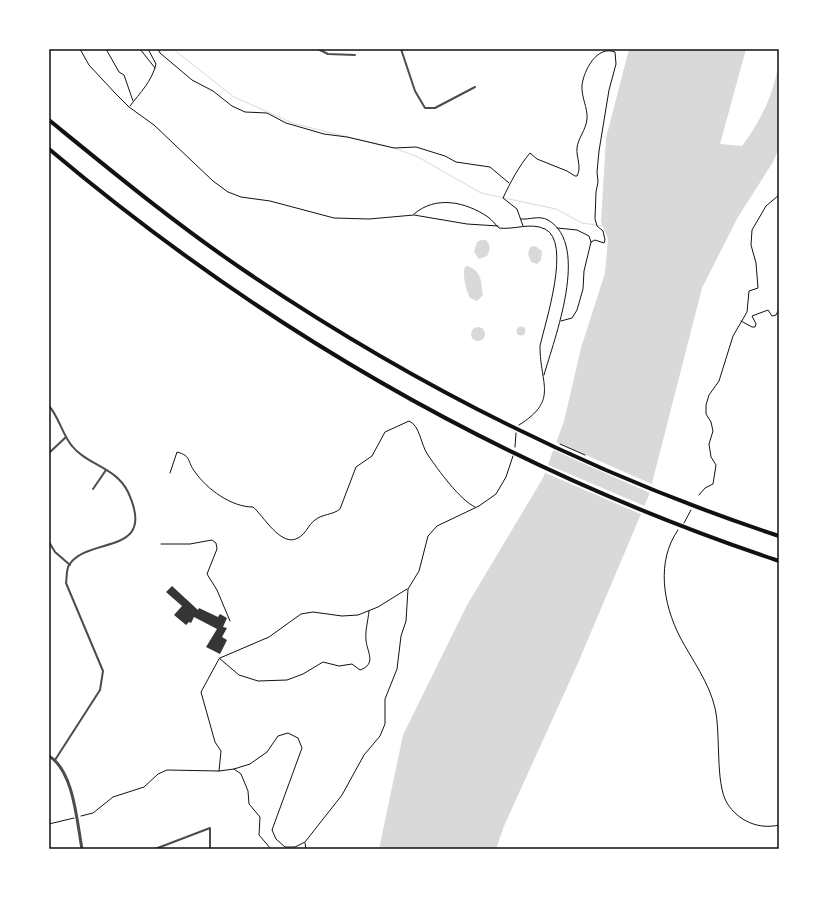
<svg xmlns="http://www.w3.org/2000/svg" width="828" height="898" viewBox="0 0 828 898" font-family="'PT Sans',sans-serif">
  <rect width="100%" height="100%" fill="#fff"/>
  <!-- water -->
  <g fill="#d9d9d9">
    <path d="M 629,49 L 746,49 L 720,144 L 742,146 C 762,119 775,92 779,59 L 779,148 L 773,162 L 738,217 L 702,288 L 649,495 L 578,663 L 504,826 L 496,849 L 379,849 L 403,735 L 467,605 L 543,478 L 564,421 L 581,348 L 605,273 L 608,239 L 601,222 L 606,138 Z"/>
    <path d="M 481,240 L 486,240 C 491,245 490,250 487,256 L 479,259 L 474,252 L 477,242 Z"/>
    <polygon points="535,246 542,251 541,260 537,264 531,262 528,254 530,247"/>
    <path d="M 468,266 C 482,272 481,281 483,295 L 477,301 L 470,298 C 466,290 462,275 465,267 Z"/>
    <circle cx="521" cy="331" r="4.5"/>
    <circle cx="478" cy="334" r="7"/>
  </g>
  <!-- pier -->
  <g fill="#fff">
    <polygon points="554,441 654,485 652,494 551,449"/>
    <polygon points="546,464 647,507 643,515 543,472"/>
  </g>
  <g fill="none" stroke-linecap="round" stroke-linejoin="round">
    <!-- stream -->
    <g stroke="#d9d9d9" stroke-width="1">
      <polyline points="173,49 234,97 295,124 386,146"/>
      <polyline points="394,148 418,157 481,193 556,209 582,223 603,226"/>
    </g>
  </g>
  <!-- building -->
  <polygon fill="#353535" points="172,586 198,610 199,608 218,617 220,614 227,618 223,627 227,628 222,637 227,640 220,654 206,647 217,629 194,617 191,623 189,622 186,625 174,615 182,606 166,592"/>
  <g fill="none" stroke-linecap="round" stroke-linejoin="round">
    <!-- path -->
    <g stroke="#111" stroke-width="1">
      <polyline points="80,49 89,65 115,93 129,107 154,125 213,181 228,192 241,197 270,201 334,218 369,219 414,215 467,224 498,226"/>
      <polyline points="106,49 119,72 124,75 133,101"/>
      <polyline points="140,49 155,68"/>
      <polyline points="158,49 160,53 192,80 213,91 232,106 245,112 267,113 286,123 324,134 347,137 394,148 416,147 445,156 456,162 490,167 509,183"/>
      <path d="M 130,106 C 140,93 152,81 156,64 L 148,49"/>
      <path d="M 414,214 C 436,195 466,202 488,217 C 492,220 495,224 499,228 C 515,230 530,222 545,229 C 572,242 545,323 540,346 C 540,385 559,400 519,425"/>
      <path d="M 521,219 C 529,220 539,215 548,220 C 591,245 554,339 544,375"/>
      <path d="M 523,226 L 517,209 L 503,198 C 510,183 519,166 530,153 L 537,159 L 567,171 L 575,176 L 577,176 C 582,167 576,157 577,148 C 578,138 586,130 587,119 C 588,108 581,97 582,85 C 584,70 597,45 615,52 L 616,64 L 609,90 L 599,151 L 597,172 L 598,182 L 596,192 L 595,219 L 597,226 L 603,231 L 605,240 L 604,243 L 595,240 L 591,242 L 584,271 L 583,289 L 577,310 L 572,318 L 561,321"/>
      <polyline points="557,228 577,230 589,236 591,242"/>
      <polyline points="741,321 752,327 755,327 756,324 752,316 768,310 772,316 776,315 779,309"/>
      <polyline points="560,444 585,455"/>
      <polyline points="515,447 516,433"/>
      <path d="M 170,473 L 177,452 C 192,456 187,462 195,472 C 207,489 231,507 253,507 C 263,515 281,548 298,538 C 306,534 308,525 315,520 C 322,514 333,515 340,509 L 356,467 L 372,456 L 385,432 L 409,421 C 420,425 421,446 428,455 C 438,470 460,500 475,507"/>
      <polyline points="699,495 705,488 713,484 716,465 711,457 709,444 713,431 711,422 706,414 706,405 709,395 719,381 733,336 747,312 749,291 758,288 756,263 751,245 752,230 766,206 779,195"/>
      <polyline points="684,523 691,510"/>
      <path d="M 678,530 C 656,561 663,604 680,637 C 692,660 709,682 715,708 C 721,734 715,783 727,803 C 738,821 759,830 779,825"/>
      <polyline points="161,544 190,544 212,540 216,543 217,549 207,574 217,590 230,621"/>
      <path d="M 219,658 L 239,675 L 258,681 L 287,680 L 303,674 L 323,662 L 339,666 L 352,664 L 360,670 C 377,664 367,652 366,640 C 365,631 368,621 369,611"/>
      <polyline points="220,658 269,637 301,614 313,612 342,616 358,615 378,607 407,589"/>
      <polyline points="234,769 241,774 248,791 249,804 260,817 259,835 271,849"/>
      <polyline points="219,771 221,751 215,742 201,692 219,659"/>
      <polyline points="81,816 93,813 113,797 144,787 158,774 167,770 219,771 234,769 250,764 267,752 278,736 288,733 298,738 302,748 272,830 276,839 285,847 295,847 305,842 342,795 364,755 380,736 385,724 385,699 397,669 401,636 406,621 408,589 419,571 428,536 437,526 479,506 496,494 506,477 513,456"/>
      <polyline points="49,824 74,818"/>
      <polyline points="305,843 306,849"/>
    </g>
    <!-- minor -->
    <g stroke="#4c4c4c" stroke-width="2">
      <polyline points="318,49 328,54 355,55"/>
      <polyline points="401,49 415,91 425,108 435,108 475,87"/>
      <path d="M 49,406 C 59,417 62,434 72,446 C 87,465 116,467 128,492 C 158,557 89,535 69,565 C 66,570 67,578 66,583 L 103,671 L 100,690 L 55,760"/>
      <polyline points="49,453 66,437"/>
      <polyline points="93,489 106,470"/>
      <polyline points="49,542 55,552 70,565"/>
      <polyline points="155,849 210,828 210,849"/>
    </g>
    <!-- tertiary -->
    <path stroke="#4c4c4c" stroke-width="3" d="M 49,756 C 74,771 77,823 82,849"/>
    <!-- motorway -->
    <g stroke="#111" stroke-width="4">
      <path d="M 49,120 C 114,173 178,226 248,273 C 411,383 591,474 779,536"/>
      <path d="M 49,149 C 266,332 509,471 779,561"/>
    </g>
  </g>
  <!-- border -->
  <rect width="828" height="898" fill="none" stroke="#ffffff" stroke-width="100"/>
  <rect x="50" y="50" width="728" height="798" fill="none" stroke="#111" stroke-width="1.5"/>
</svg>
